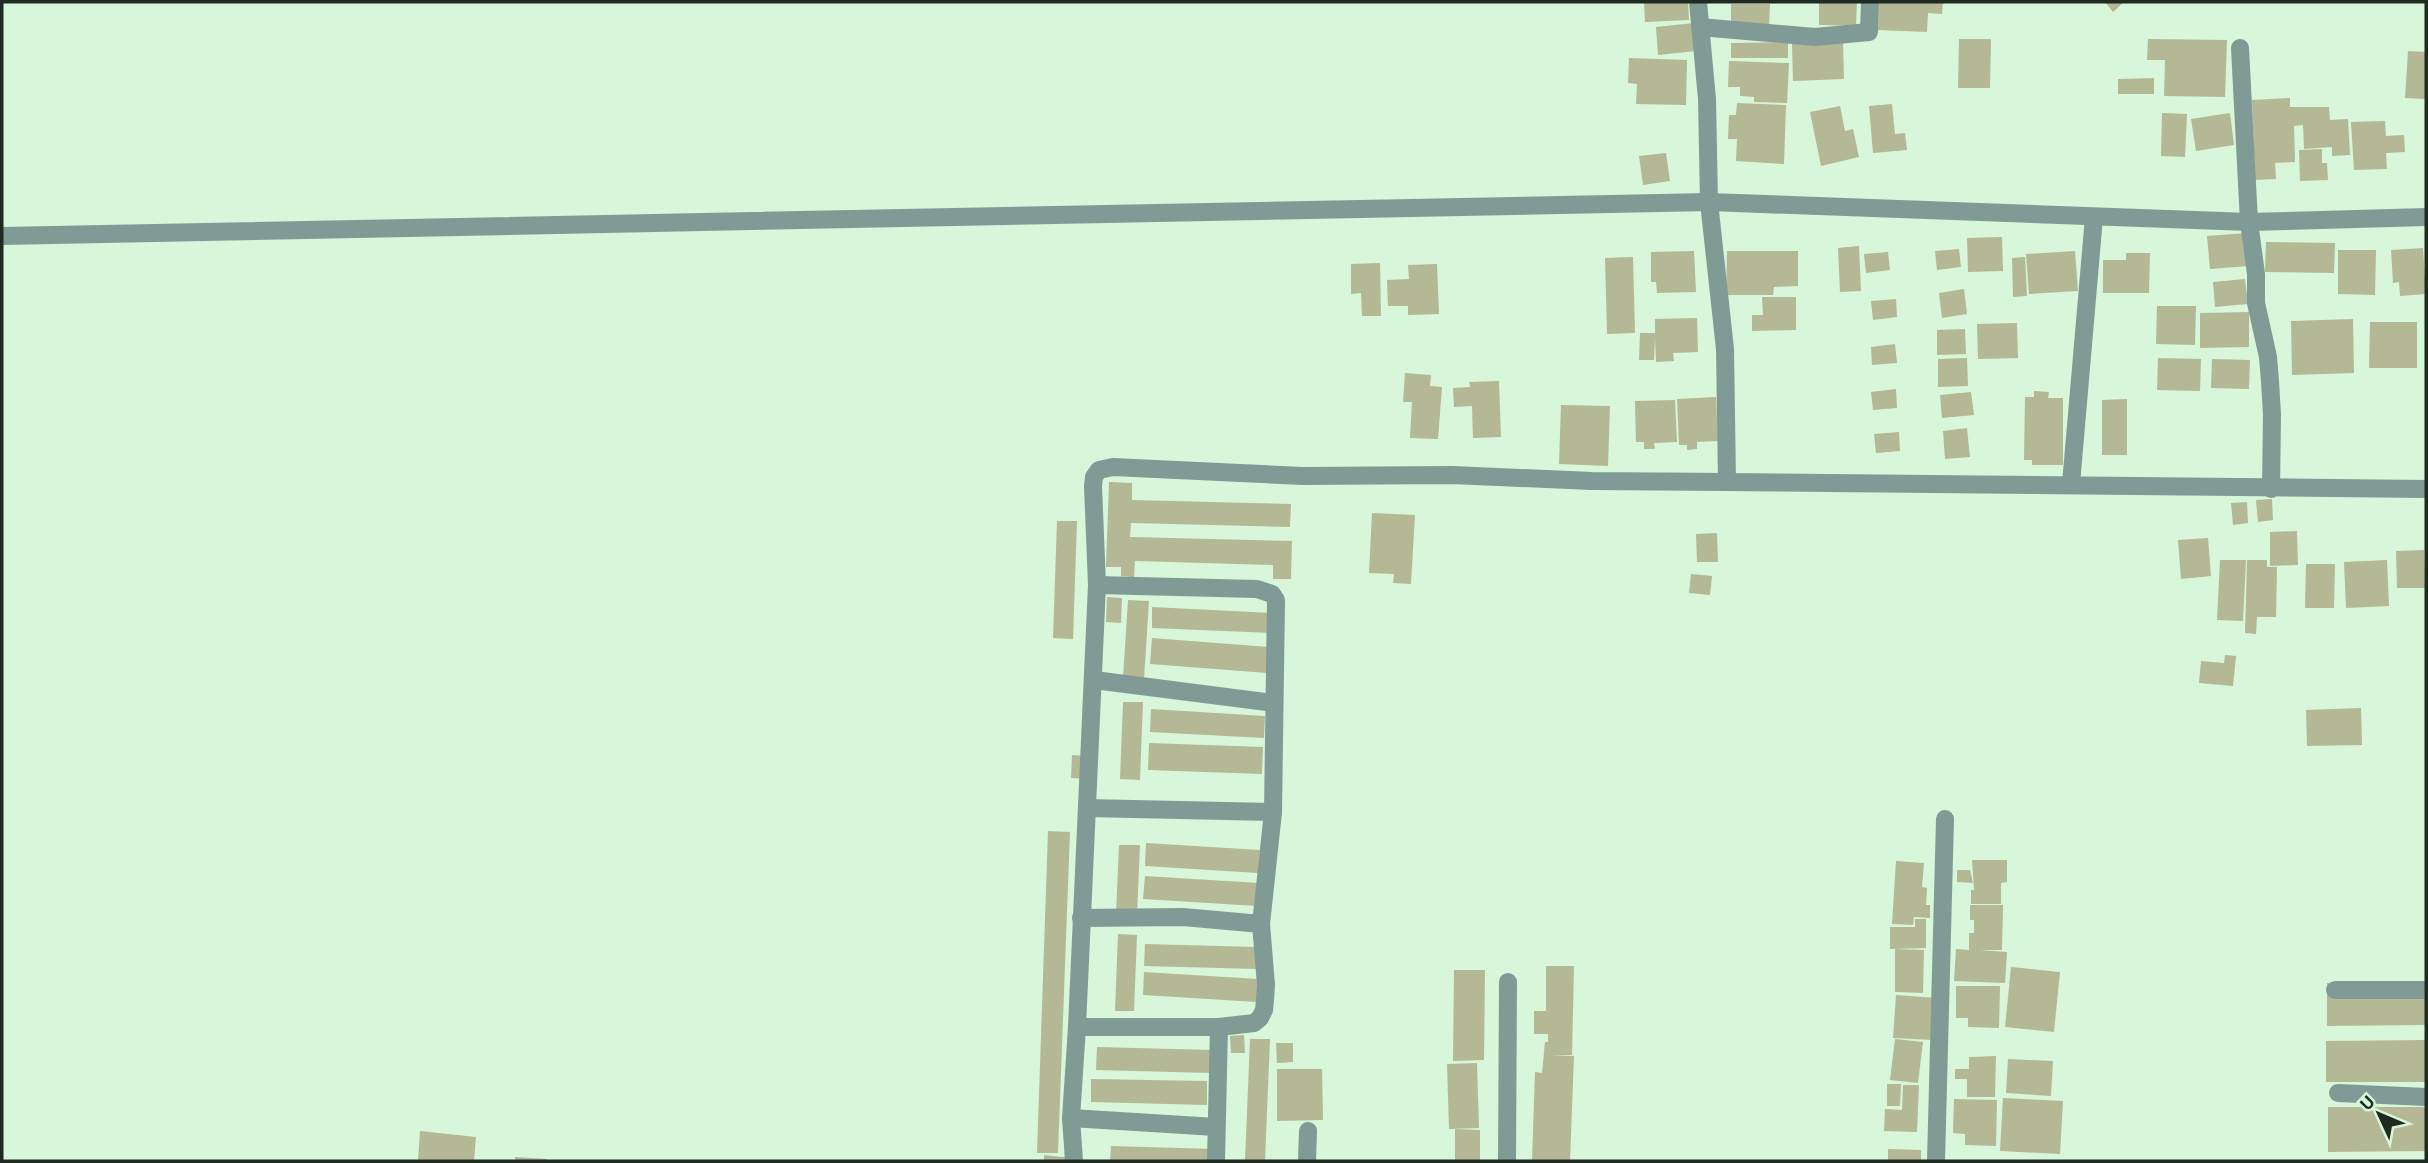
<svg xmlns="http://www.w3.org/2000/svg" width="2428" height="1163" viewBox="0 0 2428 1163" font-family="'Alegreya Sans',sans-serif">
  <rect width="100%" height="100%" fill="#d7f6da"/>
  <!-- building -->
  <g fill="#b4b894">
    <polygon points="1644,2 1688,2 1689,20 1645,22"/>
    <polygon points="1819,2 1857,2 1856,26 1819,25"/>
    <polygon points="1879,2 1943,2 1942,14 1928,13 1927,32 1878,30"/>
    <polygon points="2105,2 2124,2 2113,12"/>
    <polygon points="1731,4 1770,4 1769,29 1731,29"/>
    <polygon points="1694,23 1696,51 1658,55 1656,27"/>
    <polygon points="1959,39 1991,39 1990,88 1958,88"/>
    <polygon points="2148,39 2227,40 2225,97 2164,96 2165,60 2147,60"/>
    <polygon points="1788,42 1788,58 1731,58 1731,43"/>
    <polygon points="1843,42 1844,79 1793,81 1792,44"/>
    <polygon points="2408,51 2426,52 2426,99 2405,98"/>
    <polygon points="1629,58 1687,60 1686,105 1636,104 1637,84 1628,83"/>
    <polygon points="1729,61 1789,63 1787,103 1754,102 1754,97 1740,96 1740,87 1728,87"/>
    <polygon points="2154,78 2154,94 2118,94 2118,79"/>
    <polygon points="2290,98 2290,107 2329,107 2330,120 2348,119 2350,155 2332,156 2332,147 2304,149 2303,125 2294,126 2295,162 2275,163 2276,179 2255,180 2252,100"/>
    <polygon points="1737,103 1786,105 1784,164 1736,161 1737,139 1728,139 1729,115 1736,115"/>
    <polygon points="1892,104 1895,134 1905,133 1907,150 1873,153 1869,106"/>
    <polygon points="1840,106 1845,131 1853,129 1859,157 1821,166 1810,112"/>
    <polygon points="2162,113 2187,114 2185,157 2161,156"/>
    <polygon points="2230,113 2234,145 2196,151 2191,119"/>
    <polygon points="2385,121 2386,136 2404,135 2405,152 2386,153 2387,169 2354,170 2351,122"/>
    <polygon points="2322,149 2322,163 2327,163 2328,180 2300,181 2299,150"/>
    <polygon points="1666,153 1670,181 1643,185 1639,156"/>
    <polygon points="2247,233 2249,266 2210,269 2207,236"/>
    <polygon points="2002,237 2003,271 1968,272 1967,238"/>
    <polygon points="2266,242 2335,243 2334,273 2265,272"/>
    <polygon points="1859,246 1861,291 1840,292 1838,248"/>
    <polygon points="2423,248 2426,294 2400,296 2399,282 2393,283 2391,250"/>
    <polygon points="1959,249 1961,267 1937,270 1935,251"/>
    <polygon points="2338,250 2376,250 2375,295 2338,294"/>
    <polygon points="1694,251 1696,292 1657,293 1656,282 1651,282 1651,252"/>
    <polygon points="1727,251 1798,251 1798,286 1774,287 1773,295 1726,295"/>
    <polygon points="2075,251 2078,291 2029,294 2026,254"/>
    <polygon points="1888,252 1890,270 1866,273 1864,254"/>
    <polygon points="2126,253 2150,253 2149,293 2103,293 2103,260 2126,260"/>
    <polygon points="1633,257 1635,333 1607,334 1605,258"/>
    <polygon points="2025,257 2027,296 2013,297 2012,258"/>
    <polygon points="1380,263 1381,316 1362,316 1361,293 1351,294 1351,264"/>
    <polygon points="1437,264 1439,314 1408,315 1408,306 1388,306 1387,280 1409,279 1408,265"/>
    <polygon points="2245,279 2248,304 2215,307 2213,282"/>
    <polygon points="1964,289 1967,314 1942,318 1939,293"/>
    <polygon points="1762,297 1796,297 1796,330 1752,331 1752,315 1763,315"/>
    <polygon points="1896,299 1897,317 1873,320 1871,301"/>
    <polygon points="2157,306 2196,306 2195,345 2156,344"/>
    <polygon points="2249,312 2249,347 2200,348 2200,313"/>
    <polygon points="1697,318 1698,352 1673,353 1674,361 1656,362 1655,338 1654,360 1639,360 1640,333 1655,333 1655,319"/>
    <polygon points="2353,319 2354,373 2292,375 2291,321"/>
    <polygon points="2370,322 2417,322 2417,368 2369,368"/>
    <polygon points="2017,323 2018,358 1978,359 1977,324"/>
    <polygon points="1965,329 1966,354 1937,355 1937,330"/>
    <polygon points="1895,344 1897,363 1872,365 1871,347"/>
    <polygon points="1967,358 1968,386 1938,387 1938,359"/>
    <polygon points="2158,358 2201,359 2200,391 2157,390"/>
    <polygon points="2212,359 2250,360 2249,389 2211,388"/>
    <polygon points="1405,373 1431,375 1430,386 1442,387 1438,439 1410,438 1412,402 1403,402"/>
    <polygon points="1499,381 1501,437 1473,438 1472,406 1454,407 1453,388 1470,387 1469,382"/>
    <polygon points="1896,389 1897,408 1873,410 1871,392"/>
    <polygon points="2034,391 2049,392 2048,398 2063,398 2063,465 2032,465 2032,460 2024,460 2025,397 2034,397"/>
    <polygon points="1971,392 1974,415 1942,418 1940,395"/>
    <polygon points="1716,397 1718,441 1697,442 1697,449 1687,450 1687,445 1679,445 1677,399"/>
    <polygon points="2127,399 2127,455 2102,455 2102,400"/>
    <polygon points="1675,400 1677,442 1654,443 1655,449 1644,449 1644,442 1636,442 1635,401"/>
    <polygon points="1561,405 1610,406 1608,466 1559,464"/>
    <polygon points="1967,428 1970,457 1945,459 1943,431"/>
    <polygon points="1899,432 1900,451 1876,453 1874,434"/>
    <polygon points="1109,482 1132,483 1132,500 1291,504 1290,527 1131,523 1130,537 1292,541 1291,579 1273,579 1273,565 1135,561 1134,577 1121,576 1121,567 1106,567"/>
    <polygon points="2272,499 2273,520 2258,522 2256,500"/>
    <polygon points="2247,502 2248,523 2233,525 2231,503"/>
    <polygon points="1372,513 1415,515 1411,584 1393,583 1394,574 1369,573"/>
    <polygon points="1057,521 1077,521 1073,639 1053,638"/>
    <polygon points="2297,531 2298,565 2270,566 2270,532"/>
    <polygon points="1717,533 1718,562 1697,562 1696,534"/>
    <polygon points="2208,538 2211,576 2181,579 2178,540"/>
    <polygon points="2424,550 2425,588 2397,588 2396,551"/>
    <polygon points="2220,560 2246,560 2243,621 2217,620"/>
    <polygon points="2247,560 2267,560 2267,567 2277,567 2276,617 2257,617 2256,634 2245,633"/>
    <polygon points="2387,560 2389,606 2346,608 2344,562"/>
    <polygon points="2306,564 2335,564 2334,608 2305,608"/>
    <polygon points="1691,574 1712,576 1710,595 1689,593"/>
    <polygon points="1107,597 1122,598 1121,623 1106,622"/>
    <polygon points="1128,600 1149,601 1144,679 1123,678"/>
    <polygon points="1152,607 1273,613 1272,633 1152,628"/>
    <polygon points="1152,638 1269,647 1267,673 1150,664"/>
    <polygon points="2225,655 2236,656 2233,686 2199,683 2201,661 2224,663"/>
    <polygon points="1123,702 1143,702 1140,780 1120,779"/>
    <polygon points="2361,708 2362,745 2307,746 2306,710"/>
    <polygon points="1151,709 1265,716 1264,738 1150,732"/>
    <polygon points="1149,743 1263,747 1262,774 1148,770"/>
    <polygon points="1072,755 1089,756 1087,779 1071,778"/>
    <polygon points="1048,831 1070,832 1058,1153 1037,1153"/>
    <polygon points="1146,843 1260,850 1258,873 1145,866"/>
    <polygon points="1119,845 1140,845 1137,915 1116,914"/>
    <polygon points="1972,860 2007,860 2007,882 2001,883 2001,904 1971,904 1971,890 1974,890"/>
    <polygon points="1896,861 1924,863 1922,887 1927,888 1926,905 1930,905 1930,918 1914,917 1913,925 1892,924"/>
    <polygon points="1957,870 1970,870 1973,883 1957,882"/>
    <polygon points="1145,876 1259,883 1257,906 1143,899"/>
    <polygon points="1970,905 2003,905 2002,950 1980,950 2007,952 2005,983 1954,981 1956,949 1969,950 1969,933 1974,933 1974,920 1970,920"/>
    <polygon points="1915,919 1926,919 1926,948 1890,949 1890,927 1915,927"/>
    <polygon points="1118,934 1137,935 1134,1011 1115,1011"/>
    <polygon points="1145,944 1257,947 1257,969 1144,966"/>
    <polygon points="1895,949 1924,950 1923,993 1895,992"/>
    <polygon points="1546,966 1574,966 1572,1055 1551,1055 1574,1056 1570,1161 1532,1161 1535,1072 1542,1073 1545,1042 1548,1042 1548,1034 1534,1034 1534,1011 1546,1011"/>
    <polygon points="2011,967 2060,972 2054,1032 2005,1027"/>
    <polygon points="1454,970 1485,970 1484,1060 1453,1061"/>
    <polygon points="1144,972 1258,979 1257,1002 1143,995"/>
    <polygon points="2327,983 2426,983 2426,1025 2327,1026"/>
    <polygon points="1956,986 2000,986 1999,1028 1968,1027 1968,1018 1956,1018"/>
    <polygon points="1896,995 1937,998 1934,1040 1893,1038"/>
    <polygon points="1244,1035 1245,1053 1231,1053 1230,1036"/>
    <polygon points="1250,1039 1270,1039 1265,1161 1245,1161"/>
    <polygon points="1895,1039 1923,1042 1918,1083 1890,1080"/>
    <polygon points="2426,1040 2426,1082 2326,1082 2326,1041"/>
    <polygon points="1276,1043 1293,1043 1293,1062 1277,1063"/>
    <polygon points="1097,1047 1213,1050 1212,1073 1096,1070"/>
    <polygon points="1996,1056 1995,1097 1967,1097 1967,1079 1955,1079 1955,1069 1969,1069 1969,1057"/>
    <polygon points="2008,1059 2053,1061 2051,1096 2006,1093"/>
    <polygon points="1477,1063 1479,1128 1449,1129 1447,1064"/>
    <polygon points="1277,1069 1322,1069 1323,1120 1277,1121"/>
    <polygon points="1091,1079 1207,1081 1207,1105 1091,1102"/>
    <polygon points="1887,1084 1901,1084 1900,1106 1887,1106"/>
    <polygon points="1903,1085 1919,1085 1917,1132 1884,1131 1885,1109 1902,1110"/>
    <polygon points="2003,1098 2063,1101 2060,1154 2000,1151"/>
    <polygon points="1954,1099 1997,1100 1996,1146 1965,1145 1965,1134 1953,1133"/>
    <polygon points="2328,1107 2426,1107 2426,1151 2328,1152"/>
    <polygon points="1455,1129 1480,1130 1480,1161 1455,1161"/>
    <polygon points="420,1131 476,1137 474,1161 418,1161"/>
    <polygon points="1111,1146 1214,1149 1213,1161 1110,1161"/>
    <polygon points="1888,1149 1921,1150 1921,1161 1888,1161"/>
    <polygon points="1044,1155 1073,1158 1072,1161 1044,1161"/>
    <polygon points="515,1157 547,1159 546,1161 515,1161"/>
  </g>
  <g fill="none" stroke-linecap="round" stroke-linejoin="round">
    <!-- minor -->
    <g stroke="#809a96" stroke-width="18">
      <polyline points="1698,2 1707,99 1709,202 1725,349 1727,482 2426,489"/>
      <polyline points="1700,27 1815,37 1869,32 1870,2"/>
      <polyline points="2240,48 2249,222 2256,274 2256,303 2268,357 2270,381 2272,415 2271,489"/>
      <polyline points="2,236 1709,202 2249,222 2426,217"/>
      <polyline points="2071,484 2094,217"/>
      <polyline points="1097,585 1257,589 1272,594 1276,600 1273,812 1261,924"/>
      <polyline points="1094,680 1274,703"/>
      <polyline points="1087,808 1273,812"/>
      <polyline points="2335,990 2426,990"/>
      <polyline points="1077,1027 1219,1027 1254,1023 1260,1018 1264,1010 1265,1000 1266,985 1261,924 1183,917 1081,918"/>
      <polyline points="2338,1093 2426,1097"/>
      <polyline points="1071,1118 1216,1127"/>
      <polyline points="1074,1161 1071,1118 1077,1027 1097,585 1093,486 1094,477 1099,470 1113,467 1302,476 1452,475 1592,481 1727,482"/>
      <polyline points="1216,1161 1219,1027"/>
      <polyline points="1307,1161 1308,1131"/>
      <polyline points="1507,1161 1508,982"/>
      <polyline points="1936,1161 1945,819"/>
    </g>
  </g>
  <!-- border -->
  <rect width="2428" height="1163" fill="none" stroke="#1f2a20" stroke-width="7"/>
  <!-- north arrow -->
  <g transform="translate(2379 1114) rotate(314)" stroke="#d7f6da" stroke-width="5" paint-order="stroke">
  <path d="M0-5L12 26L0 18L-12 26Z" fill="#1f2a20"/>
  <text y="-10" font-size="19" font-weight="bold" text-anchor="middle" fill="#1f2a20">U</text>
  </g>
</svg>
